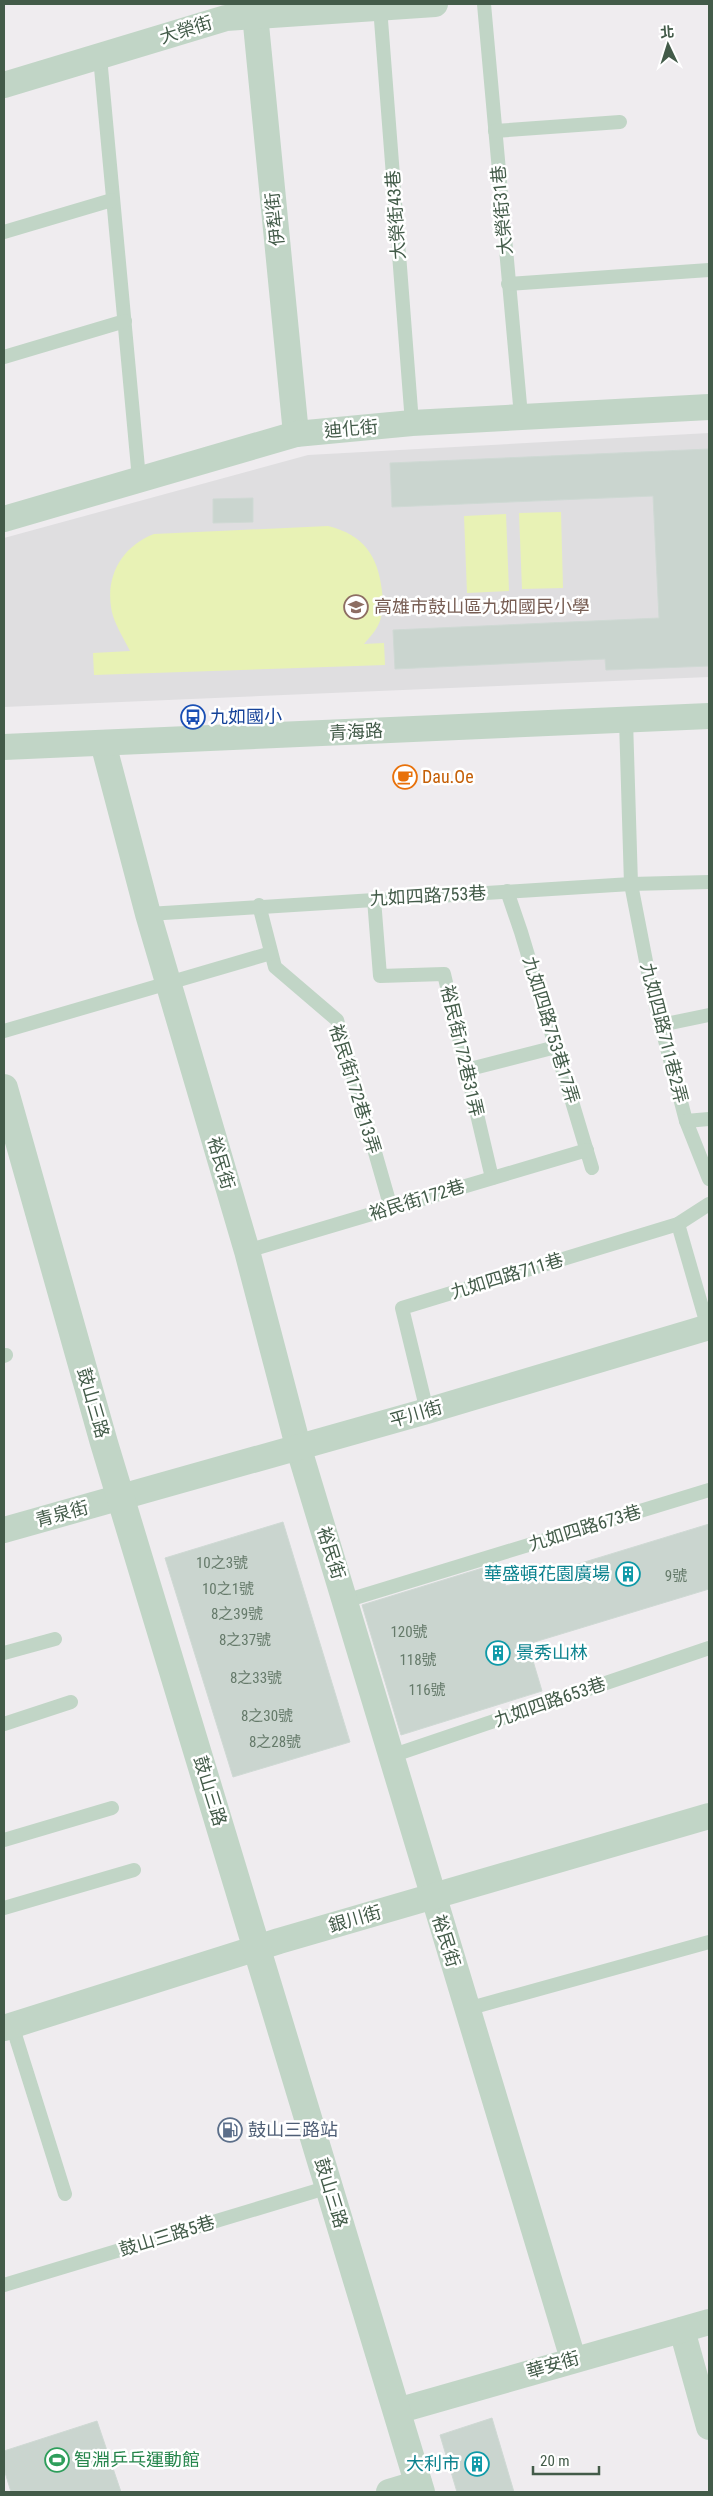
<svg xmlns="http://www.w3.org/2000/svg" width="713" height="2496" viewBox="0 0 713 2496" font-family="'Roboto Condensed','Noto Sans TC',sans-serif">
  <rect width="100%" height="100%" fill="#efecef"/>
  <!-- education -->
  <polygon fill="#dfdee0" points="709,433 709,677 4,707 4,538 308,455"/>
  <!-- green -->
  <g fill="#e8f2b5">
    <polygon points="561,512 563,588 522,589 519,513"/>
    <polygon points="506,514 509,591 467,593 464,516"/>
    <path d="M 328,526 C 364,535 378,556 382,591 C 384,604 383,618 376,629 C 373,634 368,639 364,644 L 384,643 L 385,665 L 94,675 L 93,653 L 130,651 C 124,639 117,628 113,616 C 103,580 120,547 154,534 Z"/>
  </g>
  <!-- building -->
  <g fill="#cad5cf" stroke="#cfd9d4">
    <polygon points="709,449 709,666 606,670 605,659 395,669 393,630 659,618 653,496 392,507 390,463"/>
    <polygon points="253,498 253,522 213,523 213,499"/>
    <polygon points="283,1522 350,1742 233,1777 165,1558"/>
    <polygon points="709,1524 709,1589 528,1644 542,1691 401,1735 362,1605 499,1563 506,1586"/>
    <polygon points="492,2418 514,2492 457,2492 440,2435"/>
    <polygon points="97,2421 121,2492 11,2492 4,2469 4,2451"/>
  </g>
  <g fill="none" stroke-linecap="round" stroke-linejoin="round">
    <!-- service -->
    <g stroke="#c1d5c6" stroke-width="14">
      <polyline points="484,4 521,416"/>
      <polyline points="380,7 412,423"/>
      <polyline points="100,57 139,479"/>
      <polyline points="495,131 620,122"/>
      <polyline points="4,232 112,200"/>
      <polyline points="508,284 709,270"/>
      <polyline points="4,357 125,321"/>
      <polyline points="626,720 631,884 651,987 661,1025 686,1121 709,1179"/>
      <polyline points="507,891 521,932 592,1168"/>
      <polyline points="374,899 380,976 444,974 492,1178"/>
      <polyline points="259,905 275,967 337,1020 391,1208"/>
      <polyline points="148,914 631,884 709,882"/>
      <polyline points="661,1025 709,1015"/>
      <polyline points="4,1031 271,953"/>
      <polyline points="466,1070 556,1047"/>
      <polyline points="686,1121 709,1119"/>
      <polyline points="678,1224 708,1328"/>
      <polyline points="247,1251 587,1150"/>
      <polyline points="4,1356 6,1355"/>
      <polyline points="427,1411 402,1308 678,1224 709,1204"/>
      <polyline points="345,1601 709,1490"/>
      <polyline points="4,1653 55,1639"/>
      <polyline points="4,1724 71,1702"/>
      <polyline points="391,1756 709,1648"/>
      <polyline points="4,1840 112,1808"/>
      <polyline points="4,1908 134,1870"/>
      <polyline points="467,2009 709,1942"/>
      <polyline points="12,2025 65,2194"/>
      <polyline points="4,2285 329,2187"/>
    </g>
    <!-- minor -->
    <g stroke="#c1d5c6" stroke-width="26">
      <polyline points="254,4 296,434"/>
      <polyline points="4,85 226,18 435,4"/>
      <polyline points="4,519 296,434 412,423 709,407"/>
      <polyline points="103,743 148,914 247,1251 298,1446 573,2359"/>
      <polyline points="4,747 709,716"/>
      <polyline points="4,1530 427,1411 709,1327"/>
      <polyline points="4,2028 279,1941 709,1816"/>
      <polyline points="682,2330 709,2427"/>
      <polyline points="397,2411 709,2322"/>
      <polyline points="389,2492 419,2483"/>
    </g>
    <!-- tertiary -->
    <polyline stroke="#c1d5c6" stroke-width="28" points="4,1088 104,1443 421,2492"/>
  </g>
  <!-- icons -->
  <defs>
    <g id="school-ring" transform="scale(1.25)"><circle r="9.5" fill="#fff" stroke="#8d6e63" stroke-width="1.5"/><path d="M0-5L7-2L0 1L-7-2ZM-4 1L0 2.5L4 1V4Q0 6-4 4Z" fill="#8d6e63"/></g>
    <g id="bus-ring" transform="scale(1.25)"><circle r="9.5" fill="#fff" stroke="#1a4fb4" stroke-width="1.5"/><path d="M-5-6H5V4H4V6H2V4H-2V6H-4V4H-5ZM-3.5-4V0h7V-4ZM-3.5 1.2v1.5H-2V1.2ZM2 1.2v1.5H3.5V1.2Z" fill="#1a4fb4"/></g>
    <g id="cafe-ring" transform="scale(1.25)"><circle r="9.5" fill="#fff" stroke="#e8710a" stroke-width="1.5"/><path d="M-5.5-4.5H6V0H3Q3 3.5 0 3.5H-2.5Q-5.5 3.5-5.5 0ZM3-3.2v2h1.7v-2ZM-6 4.5H4V6H-6Z" fill="#e8710a"/></g>
    <g id="building-ring" transform="scale(1.25)"><circle r="9.5" fill="#fff" stroke="#0f9aa8" stroke-width="1.5"/><path d="M-4-6H4V6H1V3H-1V6H-4ZM-2.5-4.3h1.7v1.8h-1.7ZM.8-4.3h1.7v1.8H.8ZM-2.5-1h1.7V.8h-1.7ZM.8-1h1.7V.8H.8Z" fill="#0f9aa8"/></g>
    <g id="fuel-ring" transform="scale(1.25)"><circle r="9.5" fill="#fff" stroke="#5c6f8a" stroke-width="1.5"/><path d="M-5.5-6h7V0h2V4h1.3V-2.5L3-4.5l.8-.8L6-3V5H2.5V1h-1V6h-7ZM-4.2-4.7v3.2H.2V-4.7Z" fill="#5c6f8a"/></g>
    <g id="stadium-ring" transform="scale(1.25)"><circle r="9.5" fill="#fff" stroke="#2e9e5b" stroke-width="1.5"/><path d="M0-5a6.5 5 0 1 0 0 10a6.5 5 0 1 0 0-10ZM-3.5-1.8h7v3.6h-7Z" fill="#2e9e5b"/></g>
  </defs>
  <g fill-rule="evenodd">
    <use href="#school-ring" x="356" y="607"/>
    <use href="#bus-ring" x="193" y="717"/>
    <use href="#cafe-ring" x="405" y="777"/>
    <use href="#building-ring" x="628" y="1574"/>
    <use href="#building-ring" x="498" y="1653"/>
    <use href="#fuel-ring" x="230" y="2130"/>
    <use href="#stadium-ring" x="57" y="2460"/>
    <use href="#building-ring" x="477" y="2464"/>
  </g>
  <g text-anchor="middle" stroke-width="5" stroke-linejoin="round" paint-order="stroke">
    <!-- number labels -->
    <g font-size="15" fill="#657a6a">
      <text x="222" y="1568">10之3號</text>
      <text x="676" y="1581">9號</text>
      <text x="228" y="1594">10之1號</text>
      <text x="237" y="1619">8之39號</text>
      <text x="409" y="1637">120號</text>
      <text x="245" y="1645">8之37號</text>
      <text x="418" y="1665">118號</text>
      <text x="256" y="1683">8之33號</text>
      <text x="427" y="1695">116號</text>
      <text x="267" y="1721">8之30號</text>
      <text x="275" y="1747">8之28號</text>
    </g>
    <!-- street labels -->
    <g font-size="18" fill="#435b49" stroke="#fff">
      <text transform="translate(186 30) rotate(-17)" y="6">大榮街</text>
      <text transform="translate(502 210) rotate(-95)" y="6">大榮街31巷</text>
      <text transform="translate(396 215) rotate(-94)" y="6">大榮街43巷</text>
      <text transform="translate(275 219) rotate(-96)" y="6">伊犁街</text>
      <text transform="translate(351 429) rotate(-5)" y="6">迪化街</text>
      <text transform="translate(356 732) rotate(-3)" y="6">青海路</text>
      <text transform="translate(428 896) rotate(-3)" y="6">九如四路753巷</text>
      <text transform="translate(551 1030) rotate(73)" y="6">九如四路753巷17弄</text>
      <text transform="translate(664 1033) rotate(76)" y="6">九如四路711巷2弄</text>
      <text transform="translate(462 1051) rotate(77)" y="6">裕民街172巷31弄</text>
      <text transform="translate(355 1089) rotate(73)" y="6">裕民街172巷13弄</text>
      <text transform="translate(221 1163) rotate(74)" y="6">裕民街</text>
      <text transform="translate(417 1200) rotate(-17)" y="6">裕民街172巷</text>
      <text transform="translate(507 1276) rotate(-17)" y="6">九如四路711巷</text>
      <text transform="translate(93 1403) rotate(74)" y="6">鼓山三路</text>
      <text transform="translate(416 1414) rotate(-16)" y="6">平川街</text>
      <text transform="translate(62 1514) rotate(-15)" y="6">青泉街</text>
      <text transform="translate(585 1528) rotate(-17)" y="6">九如四路673巷</text>
      <text transform="translate(331 1553) rotate(73)" y="6">裕民街</text>
      <text transform="translate(550 1702) rotate(-19)" y="6">九如四路653巷</text>
      <text transform="translate(210 1791) rotate(73)" y="6">鼓山三路</text>
      <text transform="translate(355 1919) rotate(-16)" y="6">銀川街</text>
      <text transform="translate(446 1941) rotate(73)" y="6">裕民街</text>
      <text transform="translate(331 2193) rotate(73)" y="6">鼓山三路</text>
      <text transform="translate(167 2236) rotate(-17)" y="6">鼓山三路5巷</text>
      <text transform="translate(553 2365) rotate(-16)" y="6">華安街</text>
    </g>
    <!-- education labels -->
    <g font-size="18" fill="#785e54" stroke="#fff" text-anchor="start">
      <text x="374" y="613">高雄市鼓山區九如國民小學</text>
    </g>
    <!-- transit labels -->
    <g font-size="18" fill="#164399" stroke="#fff" text-anchor="start">
      <text x="210" y="723">九如國小</text>
    </g>
    <!-- food labels -->
    <g font-size="18" fill="#c56008" stroke="#fff" text-anchor="start">
      <text x="422" y="783">Dau.Oe</text>
    </g>
    <!-- culture labels -->
    <g font-size="18" fill="#0d838f" stroke="#fff" text-anchor="end">
      <text x="610" y="1580">華盛頓花園廣場</text>
      <text x="516" y="1659" text-anchor="start">景秀山林</text>
      <text x="460" y="2470">大利市</text>
    </g>
    <!-- service labels -->
    <g font-size="18" fill="#4e5e75" stroke="#fff" text-anchor="start">
      <text x="248" y="2136">鼓山三路站</text>
    </g>
    <!-- leisure labels -->
    <g font-size="18" fill="#27864d" stroke="#fff" text-anchor="start">
      <text x="74" y="2466">智淵乒乓運動館</text>
    </g>
  </g>
  <!-- border -->
  <rect width="713" height="2496" fill="none" stroke="#435b49" stroke-width="10"/>
  <!-- north arrow -->
  <g transform="translate(668 45) rotate(356)" stroke="#ffffff" stroke-width="4" paint-order="stroke">
  <path d="M0-4L9 19L0 12L-9 19Z" fill="#435b49"/>
  <text y="-8" font-size="14" font-weight="bold" text-anchor="middle" fill="#435b49">北</text>
  </g>
  <!-- scale -->
  <path d="M533 2466v8h66v-8" fill="none" stroke="#435b49" stroke-width="2.5"/>
  <text x="540" y="2466" font-size="15" fill="#435b49" stroke="#ffffff" stroke-width="4" paint-order="stroke">20 m</text>
</svg>
